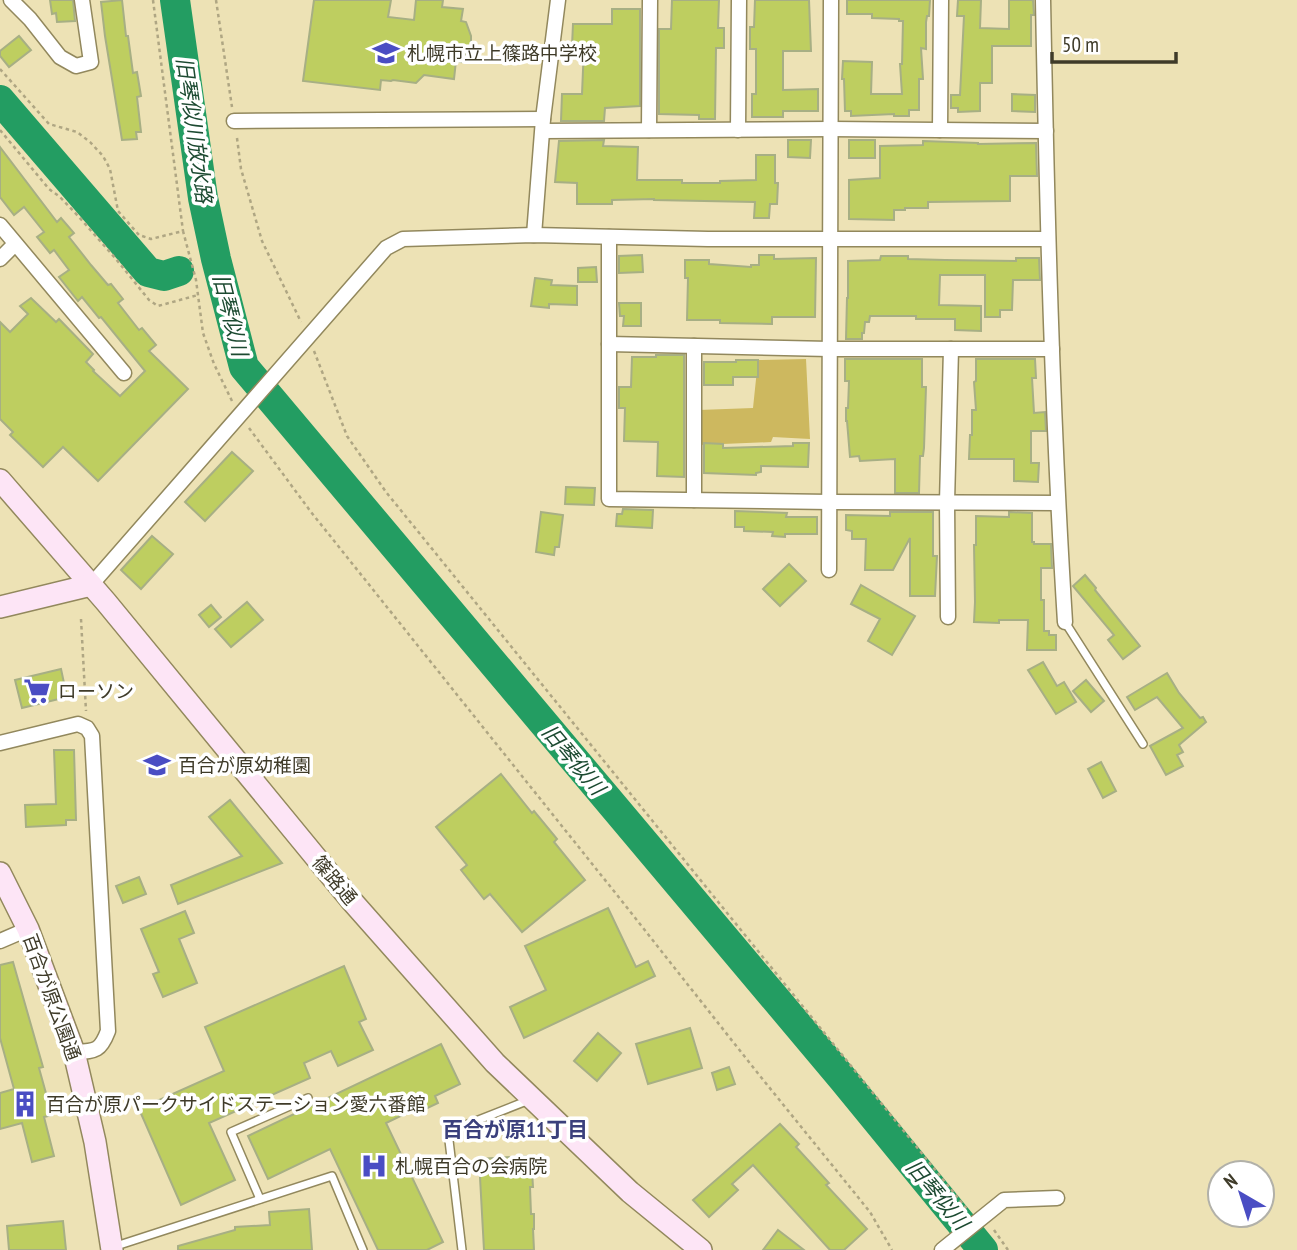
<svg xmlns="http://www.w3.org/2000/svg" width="1297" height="1250" viewBox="0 0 1297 1250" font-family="'PT Sans Narrow','Noto Sans JP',sans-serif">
  <rect width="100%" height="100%" fill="#ede2b5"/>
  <!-- green -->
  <polygon fill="#cdb85f" points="806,359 810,439 773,437 771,442 699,445 699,410 753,408 758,360"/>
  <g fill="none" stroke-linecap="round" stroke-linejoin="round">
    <!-- river -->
    <g stroke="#239d62" stroke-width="30">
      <polyline points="175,0 203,198 216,259 244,367 843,1079 983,1250"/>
      <polyline points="0,100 148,272 164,276 179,271"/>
    </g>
  </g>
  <!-- building -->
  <g fill="#bece60" stroke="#a7af84" stroke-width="2">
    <polygon points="50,0 73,0 75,21 57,22 56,13 52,14"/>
    <polygon points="122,0 126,36 128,36 133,73 137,72 141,96 137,97 141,132 136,132 137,139 122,140 105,36 101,2"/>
    <polygon points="314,0 391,0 388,17 414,20 416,0 443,0 442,7 463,9 461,21 466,22 471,36 471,43 461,62 456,61 454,79 424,75 416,83 393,80 391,81 381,80 380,90 303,81"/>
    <polygon points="672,0 719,0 718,28 724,28 724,48 716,48 715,119 699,119 699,115 659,114 659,29 671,29"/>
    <polygon points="755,0 809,0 811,51 783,51 783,90 818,89 818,111 783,111 783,117 752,117 752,94 756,94 756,49 750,49 750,27 754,27"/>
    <polygon points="847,0 930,0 929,16 927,16 926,22 926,49 921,48 923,79 919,79 919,110 909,110 909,116 894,116 894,114 851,116 851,111 845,111 844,79 842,79 843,61 872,62 871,94 902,94 900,64 902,64 903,21 899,21 899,19 872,18 872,14 847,14"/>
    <polygon points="958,0 981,0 980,28 1009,29 1009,0 1033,0 1034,15 1031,15 1031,46 992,46 992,83 980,83 980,111 958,112 958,108 951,108 951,95 960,95 964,16 957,16"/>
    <polygon points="612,9 640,9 640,106 605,108 604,121 561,121 562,94 582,94 584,46 572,46 573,24 612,24"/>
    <polygon points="19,36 31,50 9,67 0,56 0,51"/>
    <polygon points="1012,94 1035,95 1035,112 1012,111"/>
    <polygon points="604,140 603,146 638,147 637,180 682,180 682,183 720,183 720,181 756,180 756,155 775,155 775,183 778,183 777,204 770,204 769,218 754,218 755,202 654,200 654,199 612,200 612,204 577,204 577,183 555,182 559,141"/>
    <polygon points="788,140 811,140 810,158 788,157"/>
    <rect x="849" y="140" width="26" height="18"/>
    <polygon points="923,141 978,143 978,144 1036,143 1037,176 1010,176 1010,201 928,202 928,208 905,208 905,210 894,210 894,220 849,219 849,180 880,178 880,146 923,145"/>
    <polygon points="0,147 57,222 61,218 74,233 69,237 91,265 108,285 111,284 123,299 118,303 139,330 142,328 156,345 149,351 188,389 98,481 63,447 43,467 10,435 13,432 0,419 0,322 10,332 28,314 20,306 31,298 56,322 59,319 93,354 86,362 94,370 93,371 120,396 145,371 101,317 99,318 82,297 78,301 59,277 69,270 54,250 50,253 37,237 44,232 24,207 14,215 0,197"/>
    <polygon points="642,255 643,272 619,273 619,256"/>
    <polygon points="759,255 774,255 774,259 816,258 815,317 772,317 772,324 720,323 720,320 687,320 688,278 685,278 685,260 709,260 709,264 751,267 751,265 759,265"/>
    <polygon points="881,256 908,256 908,259 945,260 1016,261 1016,258 1039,258 1040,280 1013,280 1012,310 1000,310 1000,317 985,317 985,275 940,275 939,305 981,306 981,331 955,330 955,319 916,319 916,316 870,316 869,322 865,322 864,333 862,333 862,339 846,339 847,298 848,298 848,261 880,260"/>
    <polygon points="596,267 597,282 578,282 578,268"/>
    <polygon points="535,278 552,280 551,285 577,286 577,305 549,304 549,308 531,306"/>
    <polygon points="619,303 641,303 641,326 623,326 624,316 620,316"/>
    <polygon points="656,355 684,355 684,477 657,476 658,442 624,441 625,408 619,408 619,387 631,387 632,357 656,357"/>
    <polygon points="845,359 922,359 922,387 926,387 924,448 923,456 920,456 919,493 895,493 895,459 860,461 859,456 850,457 847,421 846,421 846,408 848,408 849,381 845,381"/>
    <polygon points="976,359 1035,359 1036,378 1032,378 1034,413 1045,412 1046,431 1031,431 1031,463 1039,463 1038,482 1014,481 1014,459 969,459 970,435 972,435 972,410 976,410 974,382 976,381"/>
    <polygon points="736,360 758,360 758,377 733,377 733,385 704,385 704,362 736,362"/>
    <polygon points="704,443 723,444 723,448 793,446 793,443 809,443 808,467 761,466 761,472 756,473 756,475 704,473"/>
    <polygon points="232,452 253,471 205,521 185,502"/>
    <polygon points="566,487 595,488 594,505 565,504"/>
    <polygon points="623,509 653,510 652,528 616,526 617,514 622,514"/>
    <polygon points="735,511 787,513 786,517 817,517 817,534 785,534 785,537 772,536 773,532 744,531 744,527 735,527"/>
    <polygon points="541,512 563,515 559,547 555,547 554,555 536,552"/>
    <polygon points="890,512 933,512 933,556 937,556 935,596 910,596 910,538 893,570 865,570 866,539 852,539 852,531 846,530 846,515 890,516"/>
    <polygon points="1009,512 1032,513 1032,542 1034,542 1034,544 1051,544 1052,568 1041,568 1041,600 1044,600 1044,631 1049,631 1049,635 1056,635 1056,650 1027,650 1028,620 999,620 999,623 974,622 975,602 974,545 976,545 976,516 1009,517"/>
    <polygon points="152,536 173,554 141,589 121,570"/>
    <polygon points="789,564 806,581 780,606 763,589"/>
    <polygon points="1085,575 1096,588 1095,590 1140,646 1123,659 1108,640 1114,635 1073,586"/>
    <polygon points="861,585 915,616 892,655 868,641 880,619 851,604"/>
    <polygon points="247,602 263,620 231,647 215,629"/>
    <polygon points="211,605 221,617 209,627 199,615"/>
    <polygon points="1043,662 1057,686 1064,682 1076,702 1056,714 1028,670"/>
    <polygon points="61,669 67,697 22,708 15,680"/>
    <polygon points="1167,673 1179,693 1200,718 1203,717 1206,722 1179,745 1183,752 1177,755 1183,766 1166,775 1150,746 1183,728 1157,697 1135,710 1127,697"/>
    <polygon points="1086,680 1104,701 1091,712 1073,691"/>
    <polygon points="54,750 74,750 76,820 66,820 66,825 26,827 25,805 56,804"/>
    <polygon points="1101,762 1116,791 1103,798 1088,769"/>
    <polygon points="501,774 532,813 534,811 557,839 554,842 585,880 522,932 490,894 484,899 461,870 467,865 436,827"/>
    <polygon points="230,800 282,863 178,904 171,885 242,856 209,817"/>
    <polygon points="139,877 146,894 123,903 116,886"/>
    <polygon points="608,908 636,967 648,961 655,976 524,1038 510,1007 546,990 525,946"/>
    <polygon points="185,911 194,933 179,939 197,983 163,997 153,974 159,972 141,929"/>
    <polygon points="13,962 43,1067 39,1068 52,1115 44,1117 54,1156 32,1162 22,1123 0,1129 0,1093 14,1089 0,1038 0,965"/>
    <polygon points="344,966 366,1019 359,1022 373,1050 338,1066 331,1051 304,1063 310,1078 209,1123 235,1180 181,1205 139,1109 224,1071 205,1027"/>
    <polygon points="690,1028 702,1068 648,1084 636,1044"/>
    <polygon points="598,1033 621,1053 597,1081 574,1061"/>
    <polygon points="441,1044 460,1084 435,1096 438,1103 417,1113 415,1109 386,1123 443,1242 427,1250 378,1250 330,1149 268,1179 248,1136"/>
    <polygon points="729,1067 735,1084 717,1090 712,1073"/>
    <polygon points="780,1124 799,1144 796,1147 829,1183 826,1185 867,1229 844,1250 830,1250 753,1165 732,1184 738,1190 709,1217 693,1200"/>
    <polygon points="528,1156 529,1171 532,1171 533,1187 530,1187 531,1214 534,1214 534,1229 533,1229 534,1250 484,1250 479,1159"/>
    <polygon points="309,1209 312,1250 178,1250 178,1246 235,1230 235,1227 270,1225 269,1212"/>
    <polygon points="63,1221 66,1250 9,1250 7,1226"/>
    <polygon points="778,1230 804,1250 763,1250"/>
  </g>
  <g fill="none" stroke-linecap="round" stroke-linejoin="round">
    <!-- lane casing -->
    <g stroke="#92885d" stroke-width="10">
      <g id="lane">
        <polyline points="1065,622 1143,744"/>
        <polyline points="260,1199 231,1132 308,1098"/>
        <polyline points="113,1247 332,1176 363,1250"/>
        <polyline points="462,1250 448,1132 529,1100"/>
      </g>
    </g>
    <!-- street casing -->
    <g stroke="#92885d" stroke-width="17">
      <g id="street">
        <polyline points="11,0 30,19 60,57 76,66 91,62 82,0"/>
        <path d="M 1043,0 C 1047,208 1052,415 1065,622"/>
        <polyline points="234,121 543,119"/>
        <polyline points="649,130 650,0"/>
        <polyline points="738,130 739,0"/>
        <polyline points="940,130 941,0"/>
        <polyline points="543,131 831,129 1046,131"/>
        <polyline points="0,225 124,373"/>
        <polyline points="534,235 543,119 558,0"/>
        <polyline points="609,237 609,499 830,502 1057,503"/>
        <polyline points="0,259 15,244"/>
        <polyline points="609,344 829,349 1052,349"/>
        <polyline points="694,346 694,500"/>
        <polyline points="829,570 831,0"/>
        <polyline points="91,585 386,248 403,239 534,235 708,239 1048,239"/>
        <polyline points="948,617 947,502 951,349"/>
        <path d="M 0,743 L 78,724 L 87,728 L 92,736 L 108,1031 C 100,1052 95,1051 74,1052"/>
        <polyline points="0,941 28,929"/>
        <polyline points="942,1250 1004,1200 1057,1198"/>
      </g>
    </g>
    <!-- secondary casing -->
    <g stroke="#92885d" stroke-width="24">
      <g id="secondary">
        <polyline points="0,480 106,602 350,899 495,1063 630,1192 701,1250"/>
        <polyline points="0,607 91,585"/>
        <polyline points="0,873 28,929 74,1052 95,1142 112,1250"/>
      </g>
    </g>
    <!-- path -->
    <g stroke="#afa683" stroke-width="2.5" stroke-dasharray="3.5 3.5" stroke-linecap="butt">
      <polyline points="153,0 183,231"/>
      <polyline points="216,0 232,107"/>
      <polyline points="0,69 49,124 77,132 90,142 103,156 110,169 118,211 139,235 151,239 183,231 196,280 203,333 214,364 232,401"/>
      <polyline points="0,130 49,189 60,197 79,217 116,259 149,300 158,306 198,295"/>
      <polyline points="237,138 241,169 262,241 301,322"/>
      <polyline points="314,351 347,436 386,492 967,1209"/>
      <polyline points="249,428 311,512 625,905 756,1071 870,1212 892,1250"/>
      <polyline points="81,619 86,711"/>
      <polyline points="994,1230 1008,1250"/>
    </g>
    <!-- lane -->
    <use href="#lane" stroke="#fff" stroke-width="7"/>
    <!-- street -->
    <use href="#street" stroke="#fff" stroke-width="14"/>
    <!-- secondary -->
    <use href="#secondary" stroke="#fde5f6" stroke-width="21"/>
  </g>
  <!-- icons -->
  <defs>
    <g id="school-bare" transform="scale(2.1)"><path d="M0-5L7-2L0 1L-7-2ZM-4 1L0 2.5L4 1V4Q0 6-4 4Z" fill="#4a4dc3" stroke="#fff" stroke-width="2.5" paint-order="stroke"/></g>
    <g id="supermarket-bare" transform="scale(2.1)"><path d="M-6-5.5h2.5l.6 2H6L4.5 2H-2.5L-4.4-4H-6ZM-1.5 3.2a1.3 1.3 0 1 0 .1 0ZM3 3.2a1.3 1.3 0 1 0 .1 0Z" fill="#4a4dc3" stroke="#fff" stroke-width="2.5" paint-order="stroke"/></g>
    <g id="building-bare" transform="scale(2.1)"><path d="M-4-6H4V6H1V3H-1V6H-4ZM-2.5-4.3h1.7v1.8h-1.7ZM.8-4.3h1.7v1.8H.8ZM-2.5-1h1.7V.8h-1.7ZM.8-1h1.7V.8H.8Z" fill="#4a4dc3" stroke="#fff" stroke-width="2.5" paint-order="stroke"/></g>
    <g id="hospital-bare" transform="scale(2.1)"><path d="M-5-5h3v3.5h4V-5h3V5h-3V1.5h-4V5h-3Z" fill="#4a4dc3" stroke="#fff" stroke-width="2.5" paint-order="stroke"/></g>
  </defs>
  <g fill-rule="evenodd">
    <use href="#school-bare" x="386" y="53"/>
    <use href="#supermarket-bare" x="37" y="691"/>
    <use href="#school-bare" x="157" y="765"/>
    <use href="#building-bare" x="25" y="1104"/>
    <use href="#hospital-bare" x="374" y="1166"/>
  </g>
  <g text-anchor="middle" stroke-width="7" stroke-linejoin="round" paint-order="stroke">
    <!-- poi labels -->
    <g font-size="19" fill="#3f3b29" stroke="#fff" text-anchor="start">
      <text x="407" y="60">札幌市立上篠路中学校</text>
      <text x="58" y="698">ローソン</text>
      <text x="178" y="772">百合が原幼稚園</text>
      <text x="46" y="1111">百合が原パークサイドステーション愛六番館</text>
      <text x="395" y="1173">札幌百合の会病院</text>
    </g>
    <!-- street labels -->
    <g font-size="19" fill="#3f3b29" stroke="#fff">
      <text transform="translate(335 880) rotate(50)" y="7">篠路通</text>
      <text transform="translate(52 997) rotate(70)" y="7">百合が原公園通</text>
    </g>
    <!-- water labels -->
    <g font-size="21" font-style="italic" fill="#1c4a31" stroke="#fff">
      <text transform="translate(194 130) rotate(82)" y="7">旧琴似川放水路</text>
      <text transform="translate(230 315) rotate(76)" y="7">旧琴似川</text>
      <text transform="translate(573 760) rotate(50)" y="7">旧琴似川</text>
      <text transform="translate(937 1195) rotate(50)" y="7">旧琴似川</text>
    </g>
    <!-- neighbourhood labels -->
    <g font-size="21" font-weight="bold" fill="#3b407c" stroke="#fff">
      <text x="515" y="1137">百合が原11丁目</text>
    </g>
  </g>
  <!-- north arrow -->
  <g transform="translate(1241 1194) rotate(321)"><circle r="33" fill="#ffffff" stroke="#b2b1a9" stroke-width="2"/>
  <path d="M0-5L12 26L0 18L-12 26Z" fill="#4a4dc3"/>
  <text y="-10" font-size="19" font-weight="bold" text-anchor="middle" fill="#3f3b29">N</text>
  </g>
  <!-- scale -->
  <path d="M1052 52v10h124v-10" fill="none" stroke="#3f3b29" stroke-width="3.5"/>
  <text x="1062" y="52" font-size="21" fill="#3f3b29" stroke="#ffffff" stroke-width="5" paint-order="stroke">50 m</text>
</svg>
